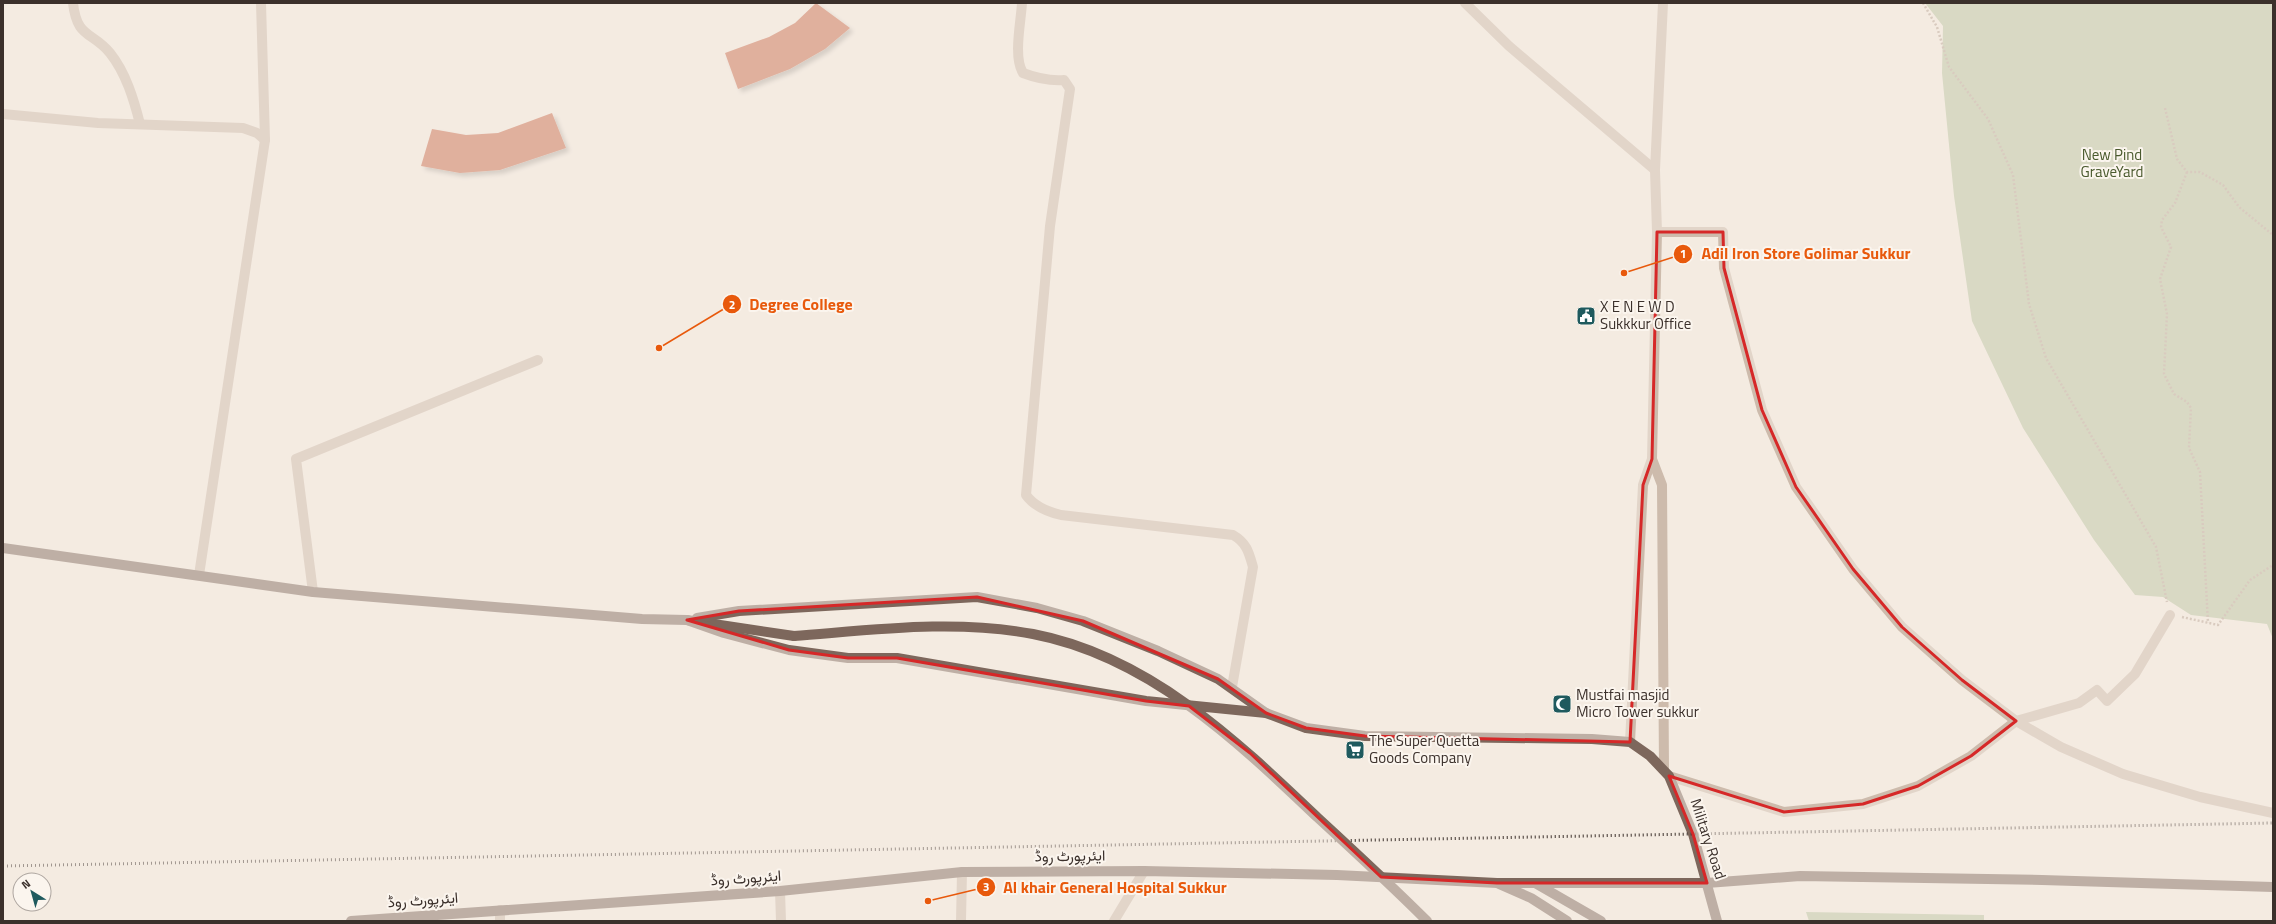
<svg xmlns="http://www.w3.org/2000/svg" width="2276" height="924" viewBox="0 0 2276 924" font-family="'Titillium Web',Vazirmatn,sans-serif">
  <defs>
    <filter id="shadow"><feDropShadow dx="3.5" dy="3.5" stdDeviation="2" flood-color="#0004"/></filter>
  </defs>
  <rect width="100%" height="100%" fill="#f4ebe1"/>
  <!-- green -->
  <g fill="#b8c4a0">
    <polygon points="1925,3 2273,3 2273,639 2267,624 2191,615 2163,597 2135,595 2094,540 2023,428 1972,321 1954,196 1942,73 1943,26"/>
    <polygon points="1806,912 1984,915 1984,921 1809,921"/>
  </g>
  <!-- building -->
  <g fill="#c8694b" filter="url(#shadow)">
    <polygon points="816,3 850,28 825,49 790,69 738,89 725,53 769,37 795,23"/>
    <polygon points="552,113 566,148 500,170 460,173 421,166 432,129 466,135 498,133"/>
  </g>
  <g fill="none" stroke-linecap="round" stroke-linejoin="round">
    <!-- path -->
    <g stroke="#b9a596" stroke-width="2.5" stroke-dasharray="2 2" stroke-linecap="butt">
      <polyline points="1923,3 1937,27 1949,67 1988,119 2013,175 2029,304 2046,358 2156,547 2167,602"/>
      <polyline points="2165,108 2177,159 2187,172 2200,172 2223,185 2239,207 2273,235"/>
      <polyline points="2187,172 2175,203 2162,220 2161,227 2171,247 2160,279 2167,314 2164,374 2174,394 2187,402 2191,408 2189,448 2200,472 2208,623"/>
      <polyline points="2182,617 2218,625 2250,580 2273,565"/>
    </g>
    <!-- minor -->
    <g stroke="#cdbbac" stroke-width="10">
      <path d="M 73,3 C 77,39 92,31 110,53 C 126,73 134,100 140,124"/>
      <path d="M 1022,3 C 1021,22 1013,57 1023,73 C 1036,78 1050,81 1064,80 L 1070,89 L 1050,226 L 1026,495 C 1034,506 1048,512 1061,515 L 1233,535 C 1247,543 1249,553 1253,567 L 1232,687"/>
      <polyline points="1465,3 1509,46 1655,170"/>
      <polyline points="3,114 98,123 243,128 257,133 265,140"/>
      <polyline points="1657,232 1723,232 1724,268 1762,410 1796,487 1853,569 1902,627 1962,680 2016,721 2061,747 2123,774 2200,797 2273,813"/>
      <polyline points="1652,459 1662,485 1664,769"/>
      <polyline points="199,575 265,140 261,3"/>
      <polyline points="313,592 296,459 538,360"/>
      <polyline points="1630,742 1643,485 1652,459 1657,232 1655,170 1663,3"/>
      <polyline points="1669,776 1784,812 1863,804 1918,786 1971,756 2016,721 2079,703 2097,690 2107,701 2135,674 2170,615"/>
      <polyline points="780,891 781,921"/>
      <polyline points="500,910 500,921"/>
      <polyline points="961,921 962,872"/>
      <polyline points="1114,921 1144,871"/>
    </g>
    <!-- major -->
    <g stroke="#7d675c" stroke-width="10">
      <polyline points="3,548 313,592 642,619 687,620 794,636"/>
      <polyline points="697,618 739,611 977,597 1037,608 1083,621 1158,651 1218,679 1266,713"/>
      <polyline points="687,620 724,633 789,650 848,658 897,658 1146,701 1266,713 1306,728 1365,736 1592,739 1630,742 1650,756 1669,776 1693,834 1717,921"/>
      <polyline points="1535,883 1601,921"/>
      <polyline points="1499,884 1531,898 1567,921"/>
      <polyline points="351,921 780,891 962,872 1144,871 1337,875 1497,883 1707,883 1800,876 2042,880 2273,887"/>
    </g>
    <!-- rail -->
    <polyline stroke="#3b302b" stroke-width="3" stroke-dasharray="1 3" stroke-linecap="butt" points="3,866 2273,823"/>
    <!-- major-bridge -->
    <path stroke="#7d675c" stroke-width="10" d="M 794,636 C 873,630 954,619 1033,634 C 1148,656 1236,740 1317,817 C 1354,851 1391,885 1427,921"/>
  </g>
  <!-- marked area -->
  <path d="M0 0H2276V924H0ZM 1657,232 L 1723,232 L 1724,268 L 1762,410 L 1796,487 L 1853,569 L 1902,627 L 1962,680 L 2016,721 L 1971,756 L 1918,786 L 1863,804 L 1784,812 L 1669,776 L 1693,834 L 1707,883 L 1497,883 L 1381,877 L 1250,753 L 1189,706 L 1146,701 L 897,658 L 848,658 L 789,650 L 687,620 L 739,611 L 977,597 L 1083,621 L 1218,679 L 1266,713 L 1306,728 L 1365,736 L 1630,742 L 1643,485 L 1652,459 Z" fill="#f4ebe1" fill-opacity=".55" fill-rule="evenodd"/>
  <path fill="none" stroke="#d62828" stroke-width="3" stroke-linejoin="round" d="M 1657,232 L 1723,232 L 1724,268 L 1762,410 L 1796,487 L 1853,569 L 1902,627 L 1962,680 L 2016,721 L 1971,756 L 1918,786 L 1863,804 L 1784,812 L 1669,776 L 1693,834 L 1707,883 L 1497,883 L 1381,877 L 1250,753 L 1189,706 L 1146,701 L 897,658 L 848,658 L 789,650 L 687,620 L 739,611 L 977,597 L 1083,621 L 1218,679 L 1266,713 L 1306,728 L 1365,736 L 1630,742 L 1643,485 L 1652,459 Z"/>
  <!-- icons -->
  <defs>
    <g id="civic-square" transform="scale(1)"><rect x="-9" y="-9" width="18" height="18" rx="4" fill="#1f5a5e" stroke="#fbf5ee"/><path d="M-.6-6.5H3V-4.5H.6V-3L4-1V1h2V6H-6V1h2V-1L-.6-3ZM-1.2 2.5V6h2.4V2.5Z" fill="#fff"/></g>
    <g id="mosque-square" transform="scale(1)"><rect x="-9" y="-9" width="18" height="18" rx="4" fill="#1f5a5e" stroke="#fbf5ee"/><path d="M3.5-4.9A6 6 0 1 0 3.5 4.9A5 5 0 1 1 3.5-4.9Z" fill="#fff"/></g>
    <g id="supermarket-square" transform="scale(1)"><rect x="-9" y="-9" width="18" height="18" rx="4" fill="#1f5a5e" stroke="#fbf5ee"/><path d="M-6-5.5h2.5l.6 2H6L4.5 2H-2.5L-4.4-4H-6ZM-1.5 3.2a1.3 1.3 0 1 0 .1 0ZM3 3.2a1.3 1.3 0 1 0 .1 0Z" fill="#fff"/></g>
  </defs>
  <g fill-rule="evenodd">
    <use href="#civic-square" x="1586" y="316"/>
    <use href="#mosque-square" x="1562" y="704"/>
    <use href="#supermarket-square" x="1355" y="750"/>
  </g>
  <g text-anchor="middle" stroke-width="4" stroke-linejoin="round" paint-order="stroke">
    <!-- park labels -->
    <g font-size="15" fill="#4a5a2e" stroke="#fbf5ee">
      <text x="2112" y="160">New Pind<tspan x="2112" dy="17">GraveYard</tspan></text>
    </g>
    <!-- poi labels -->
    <g font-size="15" fill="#3b302b" stroke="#fbf5ee" text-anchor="start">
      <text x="1600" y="312">X E N E W D<tspan x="1600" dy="17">Sukkkur Office</tspan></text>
      <text x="1576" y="700">Mustfai masjid<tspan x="1576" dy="17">Micro Tower sukkur</tspan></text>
      <text x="1369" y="746">The Super Quetta<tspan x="1369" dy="17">Goods Company</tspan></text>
    </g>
    <!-- street labels -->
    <g font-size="15" fill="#3b302b" stroke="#fbf5ee">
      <text transform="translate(1708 839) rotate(72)" y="5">Military Road</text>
      <text transform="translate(1070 856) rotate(-1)" y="5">ایئرپورٹ روڈ</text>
      <text transform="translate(746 878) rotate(-4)" y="5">ایئرپورٹ روڈ</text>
      <text transform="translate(423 900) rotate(-4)" y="5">ایئرپورٹ روڈ</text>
    </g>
  </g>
  <!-- callouts -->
  <path fill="none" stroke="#e8590c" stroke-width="1.5" d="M1624 273L1683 254M659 348L732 304M928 901L986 887"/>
  <g fill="#e8590c" stroke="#fbf5ee" stroke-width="1.5">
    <circle cx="1624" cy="273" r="4"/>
    <circle cx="659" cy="348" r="4"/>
    <circle cx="928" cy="901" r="4"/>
    <circle cx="1683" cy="254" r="10"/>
    <circle cx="732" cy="304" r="10"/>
    <circle cx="986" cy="887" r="10"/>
  </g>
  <g font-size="12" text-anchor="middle" font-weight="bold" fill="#fff">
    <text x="1683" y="258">1</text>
    <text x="732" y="309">2</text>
    <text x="986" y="891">3</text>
  </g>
  <g font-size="16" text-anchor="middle" font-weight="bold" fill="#e8590c" stroke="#fbf5ee" stroke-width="4" stroke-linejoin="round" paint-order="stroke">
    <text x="1806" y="259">Adil Iron Store Golimar Sukkur</text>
    <text x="801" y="310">Degree College</text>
    <text x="1115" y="893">Al khair General Hospital Sukkur</text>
  </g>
  <!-- border -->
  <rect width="2276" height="924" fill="none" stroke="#3b302b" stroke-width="8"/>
  <!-- north arrow -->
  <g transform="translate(32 892) rotate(323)"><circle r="19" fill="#fbf5ee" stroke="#aea6a0"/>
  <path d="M0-3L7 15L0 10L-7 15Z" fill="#1f5a5e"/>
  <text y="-6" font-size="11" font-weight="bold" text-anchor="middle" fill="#3b302b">N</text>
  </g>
</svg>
